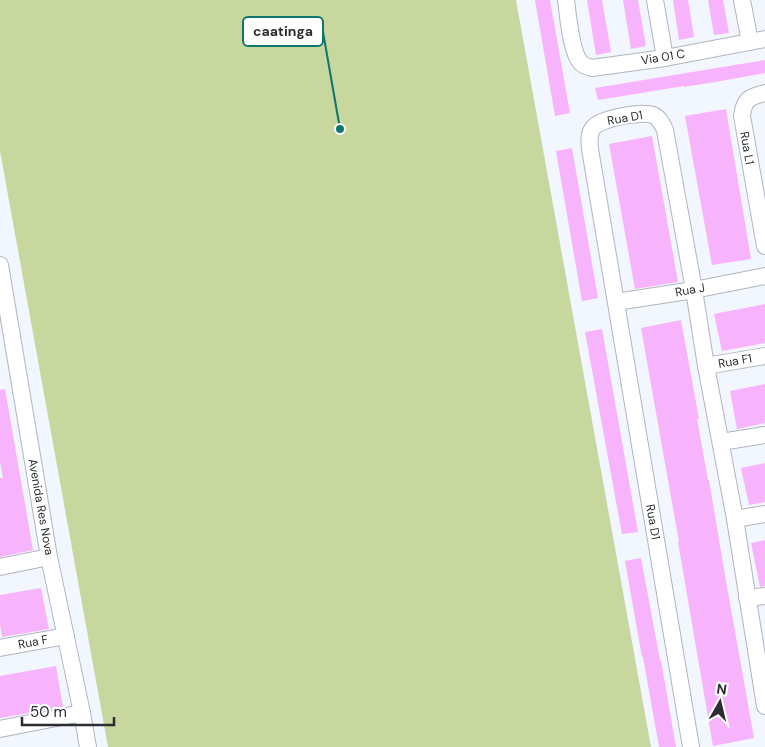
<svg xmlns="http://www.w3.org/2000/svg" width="765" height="747" viewBox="0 0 765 747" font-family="'DM Sans',sans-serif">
  <rect width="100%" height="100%" fill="#f2f6ff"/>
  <!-- green -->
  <polygon fill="#c7d79e" points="0,0 516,0 651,747 108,747 0,151"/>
  <!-- building -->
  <g fill="#f8b3fd">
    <polygon points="535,0 550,0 570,113 555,116"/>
    <polygon points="587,0 602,0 611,52 596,55"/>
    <polygon points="623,0 638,0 646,46 631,49"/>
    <polygon points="673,0 688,0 694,37 679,40"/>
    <polygon points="708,0 723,0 729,33 714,35"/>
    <polygon points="765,60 765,73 715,82 684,87 684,86 598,100 595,88"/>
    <polygon points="726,109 751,259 712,265 685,116"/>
    <polygon points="652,136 678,282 635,289 609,144"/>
    <polygon points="572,148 598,298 582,301 556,151"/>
    <polygon points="765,304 765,343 722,351 714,314"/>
    <polygon points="681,320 699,419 697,419 708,480 709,480 726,581 754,738 713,746 678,542 679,542 641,328"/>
    <polygon points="602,329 638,532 622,534 585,332"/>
    <polygon points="765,384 765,423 737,429 730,391"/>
    <polygon points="5,389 33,550 0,557 0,478 3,478 0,462 0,390"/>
    <polygon points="765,463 765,502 749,505 741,468"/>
    <polygon points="765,540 765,586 760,587 751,543"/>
    <polygon points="641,558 660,660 661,660 676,747 659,747 643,657 642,657 625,561"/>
    <polygon points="41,588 49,629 2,637 0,624 0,595"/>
    <polygon points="56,666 63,707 0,718 0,676"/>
  </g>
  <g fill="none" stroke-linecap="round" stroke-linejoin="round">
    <!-- minor casing -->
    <g stroke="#b0b5bf" stroke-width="18">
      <g id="minor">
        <path d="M 566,0 C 568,15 571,53 581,63 C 584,66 588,67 592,68 L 665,58 L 765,39"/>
        <polyline points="655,0 665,58"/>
        <polyline points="742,0 750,42"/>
        <path d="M 765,93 C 749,97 744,99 742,116 L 765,246"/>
        <polyline points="0,265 49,557 82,713 88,747"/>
        <polyline points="616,302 694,290 765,276"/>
        <polyline points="706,366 765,356"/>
        <polyline points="721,442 765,435"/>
        <polyline points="735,519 765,514"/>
        <polyline points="0,567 49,557"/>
        <polyline points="747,598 765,596"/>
        <polyline points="0,648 66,636"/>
        <polyline points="0,729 82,713"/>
        <path d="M 691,747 L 591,155 C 590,147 587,136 593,128 C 600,118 642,111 653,115 C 660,118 662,124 665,130 L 694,290 L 706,366 L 735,519 L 765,706"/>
      </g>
    </g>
    <!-- minor -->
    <use href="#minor" stroke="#fff" stroke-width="16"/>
  </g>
  <g text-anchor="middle" stroke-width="4" stroke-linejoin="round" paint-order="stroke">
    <!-- street labels -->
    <g font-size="12" fill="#2b2d31" stroke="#fff">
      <text transform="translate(663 57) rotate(-9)" y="4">Via 01 C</text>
      <text transform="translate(625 118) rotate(-10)" y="4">Rua D1</text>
      <text transform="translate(747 148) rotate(80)" y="4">Rua L1</text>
      <text transform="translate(690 290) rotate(-10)" y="4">Rua J</text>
      <text transform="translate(735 361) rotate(-10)" y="4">Rua F1</text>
      <text transform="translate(41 507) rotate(80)" y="4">Avenida Res Nova</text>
      <text transform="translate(653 522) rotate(80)" y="4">Rua D1</text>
      <text transform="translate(33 642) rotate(-11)" y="4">Rua F</text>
    </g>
  </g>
  <!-- callouts -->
  <path fill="none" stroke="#0f766e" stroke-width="2" d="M340 129L323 32"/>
  <circle fill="#0f766e" stroke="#fff" stroke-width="2" cx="340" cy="129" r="5"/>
  <rect fill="#fff" stroke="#0f766e" stroke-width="2" x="243" y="17" width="80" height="29" rx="5"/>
  <g font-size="14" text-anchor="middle" font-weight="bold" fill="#2b2d31">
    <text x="283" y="36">caatinga</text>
  </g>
  <!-- north arrow -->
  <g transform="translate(720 702) rotate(8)" stroke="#ffffff" stroke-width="4" paint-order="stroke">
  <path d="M0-4L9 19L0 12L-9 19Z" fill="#2b2d31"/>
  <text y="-8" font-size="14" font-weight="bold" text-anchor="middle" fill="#2b2d31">N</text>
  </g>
  <!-- scale -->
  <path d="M22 717v8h92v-8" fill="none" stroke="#2b2d31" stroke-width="2.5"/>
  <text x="30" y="717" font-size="15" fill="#2b2d31" stroke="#ffffff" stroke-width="4" paint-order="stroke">50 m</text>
</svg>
